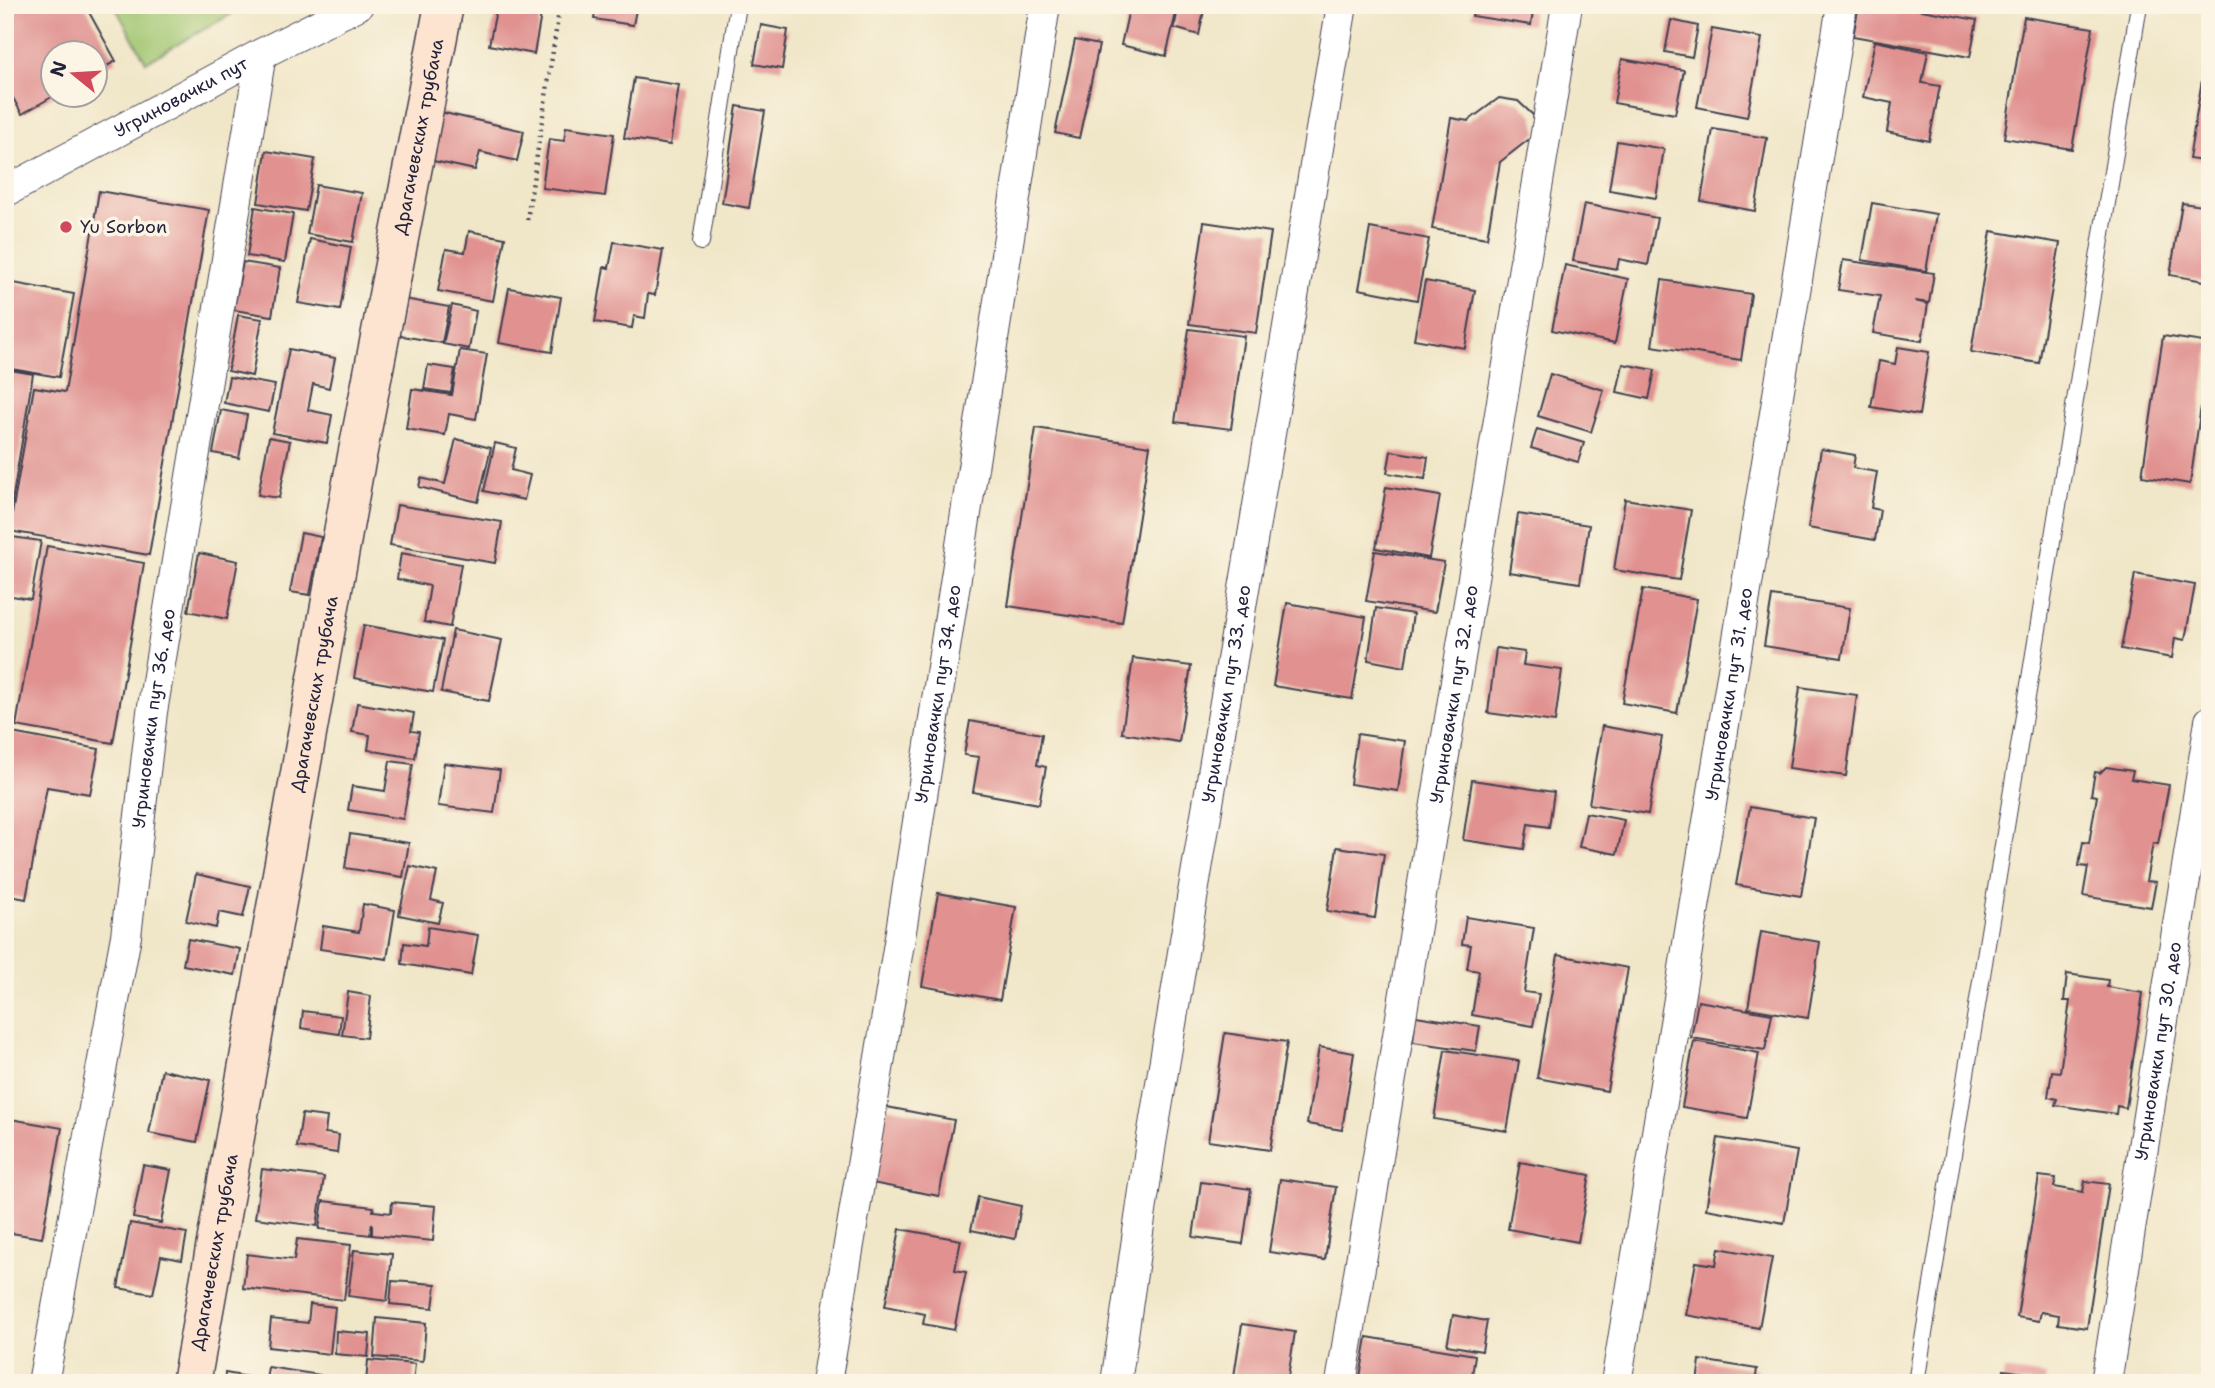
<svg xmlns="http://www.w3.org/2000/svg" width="2215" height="1388" viewBox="0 0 2215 1388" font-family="'Shantell Sans',sans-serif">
  <rect width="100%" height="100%" fill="#fcf5e5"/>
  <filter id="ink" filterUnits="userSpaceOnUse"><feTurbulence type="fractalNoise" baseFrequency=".0143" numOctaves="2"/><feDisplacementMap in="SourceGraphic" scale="14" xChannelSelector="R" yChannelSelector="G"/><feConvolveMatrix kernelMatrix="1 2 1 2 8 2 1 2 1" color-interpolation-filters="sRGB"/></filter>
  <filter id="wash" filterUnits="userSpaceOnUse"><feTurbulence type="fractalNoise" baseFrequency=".00686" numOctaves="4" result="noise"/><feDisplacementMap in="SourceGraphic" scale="28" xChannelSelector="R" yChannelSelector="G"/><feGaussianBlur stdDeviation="1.57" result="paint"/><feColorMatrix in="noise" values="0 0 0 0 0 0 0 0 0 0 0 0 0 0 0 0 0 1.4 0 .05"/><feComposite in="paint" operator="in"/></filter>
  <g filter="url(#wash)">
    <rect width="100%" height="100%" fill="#f0e6c8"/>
    <!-- green -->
    <polygon fill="#9fc46e" stroke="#607354" stroke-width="2" points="114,5 226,5 231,14 146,62"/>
    <g id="blocks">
      <!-- building -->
      <g fill="#e09190">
        <polygon points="5,5 85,5 116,61 94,73 94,52 52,52 52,94 57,94 22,114 5,84"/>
        <polygon points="497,5 542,9 534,54 489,45"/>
        <polygon points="596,5 637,5 633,25 594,19"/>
        <polygon points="1079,5 1098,5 1095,14 1077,10"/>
        <polygon points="1130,5 1177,9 1166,56 1121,45"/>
        <polygon points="1179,5 1205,5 1199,35 1174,28"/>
        <polygon points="1474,5 1534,5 1531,25 1472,16"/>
        <polygon points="1859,5 1894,5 1977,20 1970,57 1853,36"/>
        <polygon points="1934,5 1956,5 1955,10"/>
        <polygon points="2024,17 2093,28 2072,149 2004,138"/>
        <polygon points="1671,20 1698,26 1692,57 1665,52"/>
        <polygon points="761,25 788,30 782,69 754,64"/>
        <polygon points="1712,29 1762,38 1747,117 1697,107"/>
        <polygon points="1075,40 1099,45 1079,138 1055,133"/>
        <polygon points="1875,41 1928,52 1922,83 1940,86 1929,141 1887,132 1892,103 1863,97"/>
        <polygon points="2208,41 2210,42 2210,61 2205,60"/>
        <polygon points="1622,59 1684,70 1675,114 1614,103"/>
        <polygon points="2204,68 2210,69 2210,162 2189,159"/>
        <polygon points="634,78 679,85 670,145 624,138"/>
        <polygon points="1499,98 1518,101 1533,115 1537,133 1500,162 1487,238 1432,229 1451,118 1468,121"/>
        <polygon points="737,106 765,111 749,208 722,203"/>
        <polygon points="440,112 524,131 517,161 480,152 475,170 429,160"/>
        <polygon points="566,127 614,134 605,196 542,188 549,139 564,141"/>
        <polygon points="1713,129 1767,138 1755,211 1701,201"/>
        <polygon points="1617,141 1664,149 1656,198 1609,190"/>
        <polygon points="266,151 315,159 306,211 258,203"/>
        <polygon points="316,185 362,193 353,242 307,234"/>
        <polygon points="99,191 209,210 149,555 9,531 34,387 65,392"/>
        <polygon points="1872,203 1936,214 1926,271 1862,260"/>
        <polygon points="2182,203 2210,207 2210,282 2170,275"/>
        <polygon points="1584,204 1657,218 1648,265 1619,259 1617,269 1573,261"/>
        <polygon points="255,207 293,214 285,262 247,256"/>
        <polygon points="1204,222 1271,232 1256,333 1189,324"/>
        <polygon points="1370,228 1429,239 1417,300 1359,289"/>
        <polygon points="469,231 505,238 493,301 438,291 446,249 465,252"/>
        <polygon points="1991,231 2060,243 2039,363 1971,352"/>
        <polygon points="310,239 351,247 340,310 298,303"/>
        <polygon points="614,242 663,250 655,295 648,294 645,318 634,316 632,328 595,322 604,267 609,268"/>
        <polygon points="1843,260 1934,273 1929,303 1915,301 1928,304 1922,341 1873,333 1880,296 1838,290"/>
        <polygon points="243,262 280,268 272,316 234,310"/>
        <polygon points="1565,265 1628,279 1615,343 1552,330"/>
        <polygon points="1662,280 1751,294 1741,360 1652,346"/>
        <polygon points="1425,281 1475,290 1465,348 1414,339"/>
        <polygon points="8,282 74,294 59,377 5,368"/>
        <polygon points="509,288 561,297 552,352 499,343"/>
        <polygon points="404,299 449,307 442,343 397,335"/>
        <polygon points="452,305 476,311 469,349 443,344"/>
        <polygon points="238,315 262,319 252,376 228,371"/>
        <polygon points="1189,329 1244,336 1231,429 1175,422"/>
        <polygon points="2163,336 2210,343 2190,484 2142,476"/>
        <polygon points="1898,347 1929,352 1919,415 1871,407 1879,361 1895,364"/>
        <polygon points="289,349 335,358 329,388 313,384 308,410 332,415 327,443 272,433"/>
        <polygon points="460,350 487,354 476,419 449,414 445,435 406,429 412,389 452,395"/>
        <polygon points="1623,364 1655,370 1649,399 1617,392"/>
        <polygon points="428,365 455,369 451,393 424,389"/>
        <polygon points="5,369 33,374 7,532 5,532"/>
        <polygon points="1550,374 1604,390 1591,432 1538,416"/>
        <polygon points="229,377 275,385 269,412 224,403"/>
        <polygon points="221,410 247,415 239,458 213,453"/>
        <polygon points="1036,428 1150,446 1122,623 1008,606"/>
        <polygon points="1537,429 1584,443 1578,462 1531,448"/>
        <polygon points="269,437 290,441 279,498 258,495"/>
        <polygon points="456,439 491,448 478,502 419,487 421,478 445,484"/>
        <polygon points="495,443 516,448 511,470 530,475 524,500 484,491"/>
        <polygon points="1821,449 1855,455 1853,468 1877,472 1871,508 1880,510 1875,540 1808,528"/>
        <polygon points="1391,451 1428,457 1425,479 1387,473"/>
        <polygon points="1386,487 1440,496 1429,558 1376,548"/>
        <polygon points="1625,499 1691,510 1679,580 1614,570"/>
        <polygon points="397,505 502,522 495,563 390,545"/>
        <polygon points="1518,514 1589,525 1580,583 1509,572"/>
        <polygon points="301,533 321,537 310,595 290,592"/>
        <polygon points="5,536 41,541 31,599 5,595"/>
        <polygon points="47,546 144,563 113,743 16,726"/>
        <polygon points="1375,551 1444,562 1435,612 1366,601"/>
        <polygon points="199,553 238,561 227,619 188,611"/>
        <polygon points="401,553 461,564 450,627 424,622 430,586 397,579"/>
        <polygon points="2135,574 2195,585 2185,640 2175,638 2172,658 2121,649"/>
        <polygon points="1643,589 1697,599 1677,713 1622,703"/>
        <polygon points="1772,596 1850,608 1842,658 1764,646"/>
        <polygon points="1287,603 1366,617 1352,699 1273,686"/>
        <polygon points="1376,608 1413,614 1405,667 1368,660"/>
        <polygon points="364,625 443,640 433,692 354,678"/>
        <polygon points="453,630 502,640 489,701 441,692"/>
        <polygon points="1496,648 1525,652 1523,665 1562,670 1555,722 1488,713"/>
        <polygon points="1133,658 1191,666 1179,742 1122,733"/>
        <polygon points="1800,687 1857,695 1846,776 1789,768"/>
        <polygon points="357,703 414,713 411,731 419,732 415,758 368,750 370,735 352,732"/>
        <polygon points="970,721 1042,734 1037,765 1046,767 1039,804 973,792 979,757 964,755"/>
        <polygon points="1602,726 1662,737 1648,814 1589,804"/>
        <polygon points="12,733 99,749 90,794 47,787 26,899 5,895 5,771"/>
        <polygon points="1357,734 1405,741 1398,791 1350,784"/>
        <polygon points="390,761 413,764 403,819 348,810 352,786 385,791"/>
        <polygon points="444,763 500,770 494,813 438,806"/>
        <polygon points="2106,767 2133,771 2131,779 2169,785 2158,844 2153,843 2146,881 2156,882 2151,907 2083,896 2088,867 2079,866 2083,842 2089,843 2097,796 2091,795 2095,772 2100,773"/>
        <polygon points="1472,780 1554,792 1549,827 1528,824 1524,849 1463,840"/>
        <polygon points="1750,807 1814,818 1801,896 1736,885"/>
        <polygon points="1586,813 1624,820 1617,854 1579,847"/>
        <polygon points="350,834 409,843 403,877 345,868"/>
        <polygon points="1337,847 1384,854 1375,918 1327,911"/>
        <polygon points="410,866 437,872 431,900 443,903 438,923 399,915"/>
        <polygon points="196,874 250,886 243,917 219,912 216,928 186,921"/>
        <polygon points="938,893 1016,907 1000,1000 922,986"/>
        <polygon points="363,904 395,910 387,959 320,949 323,926 359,932"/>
        <polygon points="1466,917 1534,928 1524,992 1539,994 1533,1026 1472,1015 1479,971 1467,969 1471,945 1462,944"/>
        <polygon points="428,927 478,935 471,975 402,964 404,943 426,946"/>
        <polygon points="1761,932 1820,942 1808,1018 1748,1008"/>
        <polygon points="188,939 240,949 235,975 183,965"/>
        <polygon points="1558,955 1628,968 1607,1091 1537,1078"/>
        <polygon points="2067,974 2108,980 2107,987 2143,993 2126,1108 2117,1106 2116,1114 2055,1105 2057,1099 2048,1097 2052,1071 2060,1072 2070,1001 2064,1001"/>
        <polygon points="348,992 371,996 366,1038 342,1035"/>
        <polygon points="1698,1001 1772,1014 1765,1050 1691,1038"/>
        <polygon points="303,1011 341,1016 339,1034 301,1028"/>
        <polygon points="1416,1016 1480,1026 1476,1051 1413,1042"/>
        <polygon points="1225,1033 1287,1042 1270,1150 1208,1141"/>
        <polygon points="1694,1041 1759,1053 1747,1118 1682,1107"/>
        <polygon points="1319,1047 1354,1053 1342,1130 1307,1124"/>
        <polygon points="1445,1050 1519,1061 1507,1131 1434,1119"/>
        <polygon points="162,1070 210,1080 197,1142 149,1133"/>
        <polygon points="887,1107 954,1120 939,1196 872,1183"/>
        <polygon points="302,1114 327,1117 325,1133 339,1135 337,1153 297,1147"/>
        <polygon points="5,1118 62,1128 42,1238 5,1232"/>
        <polygon points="1718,1138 1797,1151 1784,1223 1706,1209"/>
        <polygon points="1520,1162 1590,1175 1578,1242 1508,1229"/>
        <polygon points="143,1165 171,1170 161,1223 133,1218"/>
        <polygon points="262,1169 324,1177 317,1226 255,1218"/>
        <polygon points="2039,1176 2056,1178 2054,1187 2083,1192 2085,1181 2109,1184 2087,1328 2058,1324 2059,1315 2041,1312 2039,1321 2017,1317"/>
        <polygon points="1280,1179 1336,1187 1325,1260 1269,1252"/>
        <polygon points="1201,1182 1251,1189 1243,1244 1193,1237"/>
        <polygon points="978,1197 1021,1206 1015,1239 971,1230"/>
        <polygon points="323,1201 374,1207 373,1211 391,1213 392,1202 436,1206 433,1241 372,1235 372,1223 370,1235 319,1229"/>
        <polygon points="130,1223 187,1233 182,1260 161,1256 153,1294 118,1288"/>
        <polygon points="900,1229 961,1240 955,1270 966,1272 954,1330 923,1324 925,1314 885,1306"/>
        <polygon points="297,1239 351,1245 344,1300 243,1288 247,1254 294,1260"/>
        <polygon points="1719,1248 1772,1258 1759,1328 1686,1315 1696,1262 1716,1265"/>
        <polygon points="354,1250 392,1254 387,1301 348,1296"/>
        <polygon points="392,1281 436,1284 433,1308 390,1304"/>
        <polygon points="310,1304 335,1307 330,1354 268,1347 271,1319 308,1323"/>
        <polygon points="1453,1315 1487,1321 1482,1351 1447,1345"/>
        <polygon points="377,1318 426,1323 423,1361 374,1357"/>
        <polygon points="1242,1324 1295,1332 1287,1383 1233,1383"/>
        <polygon points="336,1331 370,1334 368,1357 335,1354"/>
        <polygon points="1367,1337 1475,1355 1471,1383 1359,1383"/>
        <polygon points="368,1360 415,1364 413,1383 366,1383"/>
        <polygon points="1700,1360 1757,1369 1755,1383 1697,1383"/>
        <polygon points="268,1367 320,1375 319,1383 224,1383 225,1373 266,1380"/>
        <polygon points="2004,1370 2046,1376 2045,1383 2002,1383"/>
      </g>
    </g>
  </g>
  <g filter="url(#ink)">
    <use href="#blocks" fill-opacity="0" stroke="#413f50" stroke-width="2"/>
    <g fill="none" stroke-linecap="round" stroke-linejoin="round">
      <!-- lane casing -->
      <g stroke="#413f50" stroke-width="18">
        <g id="lane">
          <polyline points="701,242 738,5"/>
          <polyline points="1916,1383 2139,5"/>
        </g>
      </g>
      <!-- street casing -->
      <g stroke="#413f50" stroke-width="32">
        <g id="street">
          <path id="s1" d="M 5,192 L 261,54 L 358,5"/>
          <path id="s2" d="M 43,1383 L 126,936 L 152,712 L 261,54"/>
          <path id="s3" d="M 826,1383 L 901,931 L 1045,5"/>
          <path id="s4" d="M 1116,1383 L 1151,1143 L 1342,5"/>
          <path id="s5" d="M 1341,1383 L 1567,5"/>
          <path id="s6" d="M 1616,1383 L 1842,5"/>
          <path id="s7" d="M 2106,1383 L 2210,721"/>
        </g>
      </g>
      <!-- secondary casing -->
      <g stroke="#413f50" stroke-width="41">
        <g id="secondary">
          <path id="s8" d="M 191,1383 L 353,477 L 444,5"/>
        </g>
      </g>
      <!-- path -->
      <polyline stroke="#413f50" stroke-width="4.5" stroke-dasharray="2 5" stroke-linecap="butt" points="527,220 560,5"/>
      <!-- lane -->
      <use href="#lane" stroke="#fff" stroke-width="16"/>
      <!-- street -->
      <use href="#street" stroke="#fff" stroke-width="30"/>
      <!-- secondary -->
      <use href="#secondary" stroke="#fde4d0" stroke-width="38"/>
    </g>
  </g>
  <!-- markers -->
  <circle fill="#d1495b" stroke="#fcf5e5" stroke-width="2.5" cx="66" cy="227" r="7"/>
  <g text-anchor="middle" stroke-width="7" stroke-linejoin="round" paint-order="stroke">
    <!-- street labels -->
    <g font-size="18" fill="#22223b" stroke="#fcf5e5">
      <text dy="6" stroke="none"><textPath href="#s1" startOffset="200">Угриновачки пут</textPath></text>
      <text dy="6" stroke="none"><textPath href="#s8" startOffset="1267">Драгачевских трубача</textPath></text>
      <text dy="6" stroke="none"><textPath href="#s8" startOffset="700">Драгачевских трубача</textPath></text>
      <text dy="6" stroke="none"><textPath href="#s3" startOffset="698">Угриновачки пут 34. део</textPath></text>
      <text dy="6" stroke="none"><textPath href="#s4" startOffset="698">Угриновачки пут 33. део</textPath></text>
      <text dy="6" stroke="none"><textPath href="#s5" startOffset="698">Угриновачки пут 32. део</textPath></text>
      <text dy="6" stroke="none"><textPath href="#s6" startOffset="698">Угриновачки пут 31. део</textPath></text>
      <text dy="6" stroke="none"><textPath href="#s2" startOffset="674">Угриновачки пут 36. део</textPath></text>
      <text dy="6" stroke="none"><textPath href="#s7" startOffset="336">Угриновачки пут 30. део</textPath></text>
      <text dy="6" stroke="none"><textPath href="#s8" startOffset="133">Драгачевских трубача</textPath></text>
    </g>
    <!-- poi labels -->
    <g font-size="18" fill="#22223b" stroke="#fcf5e5" text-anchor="start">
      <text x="80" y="233">Yu Sorbon</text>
    </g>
  </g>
  <!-- margin -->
  <rect width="2215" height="1388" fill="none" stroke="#fcf5e5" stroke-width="28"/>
  <!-- north arrow -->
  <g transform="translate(74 74) rotate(288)"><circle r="33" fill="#fcf5e5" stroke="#a5a1a1" stroke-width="2"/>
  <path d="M0-5L12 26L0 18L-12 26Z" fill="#d1495b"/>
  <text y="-10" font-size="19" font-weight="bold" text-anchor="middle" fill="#22223b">N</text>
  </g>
</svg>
